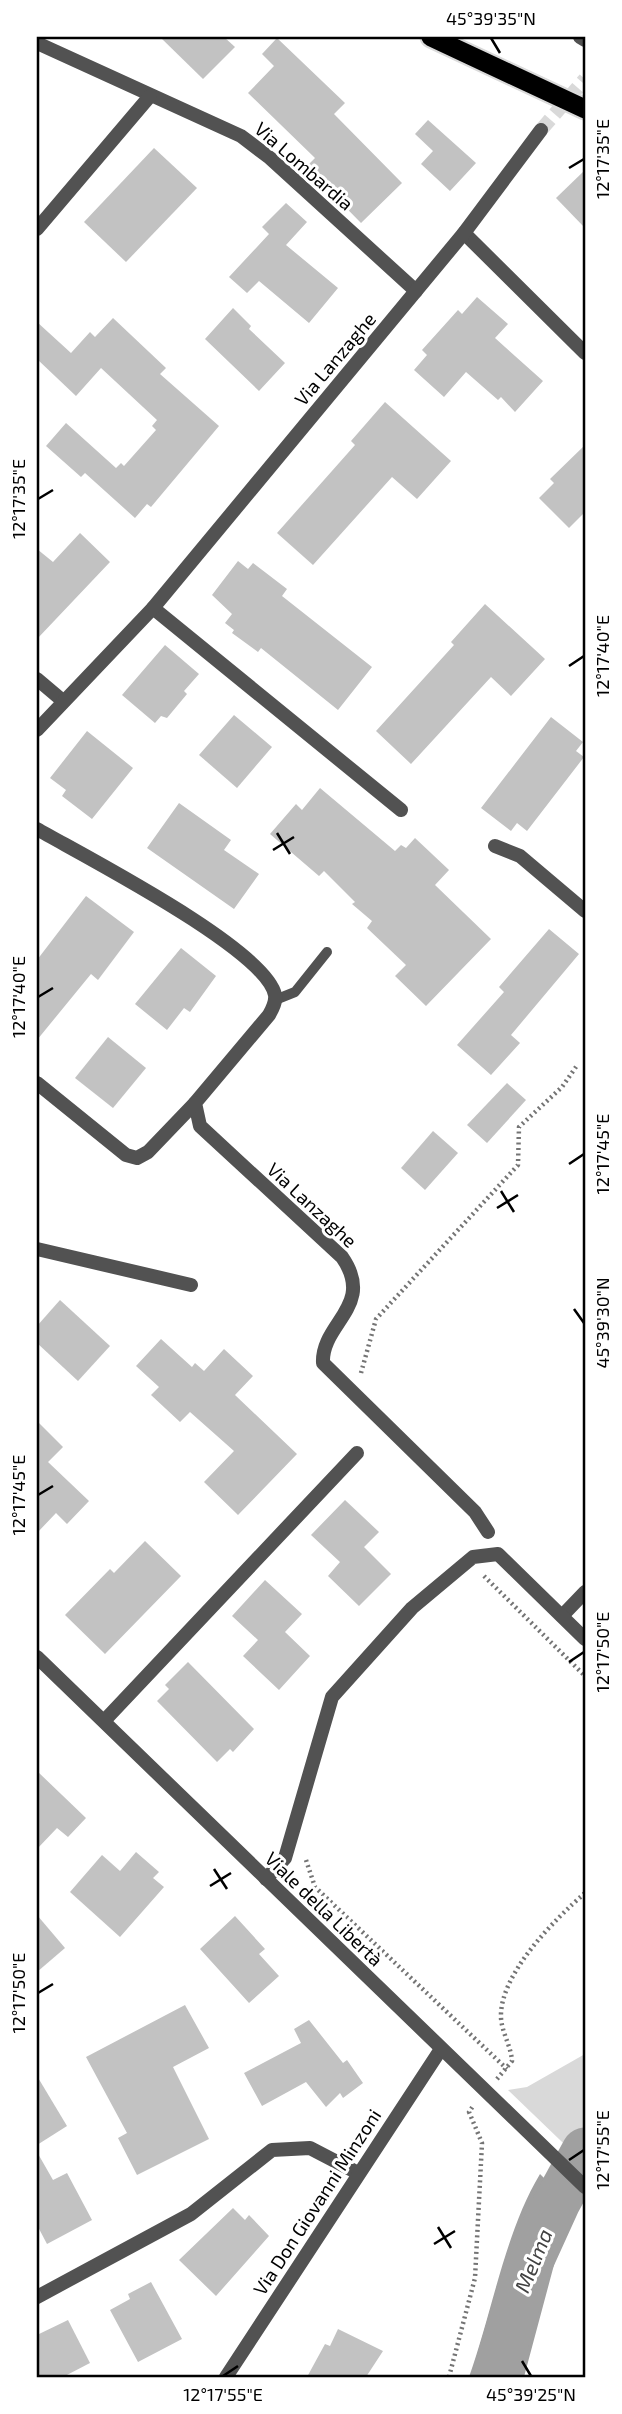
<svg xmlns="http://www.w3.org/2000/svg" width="622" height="2414" viewBox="0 0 622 2414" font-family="'Exo 2',sans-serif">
  <rect width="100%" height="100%" fill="#fff"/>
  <!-- green -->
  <polygon fill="#d9d9d9" points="585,2054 585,2164 508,2090 527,2087"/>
  <!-- water -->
  <path fill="#a0a0a0" d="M 540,2174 L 576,2210 L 562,2235 L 524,2377 L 469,2377 C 492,2313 505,2232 540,2174 Z"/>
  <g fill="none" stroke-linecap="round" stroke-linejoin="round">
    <!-- river -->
    <polyline stroke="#a0a0a0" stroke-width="47" points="495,2377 527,2268 557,2202 585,2151"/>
  </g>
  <!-- building -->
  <g fill="#c2c2c2">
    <polygon points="160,37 224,37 235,47 203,79"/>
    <polygon points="277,38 345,103 334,114 402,183 361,223 306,167 315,158 248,93 274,66 262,54"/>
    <polygon points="428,120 476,163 450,191 421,164 433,151 415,134"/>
    <polygon points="154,148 197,188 126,262 84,222"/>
    <polygon points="585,170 585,228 556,198"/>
    <polygon points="286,203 307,222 286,245 338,288 309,323 259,281 247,293 229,277 269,234 262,227"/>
    <polygon points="477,297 508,324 495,338 543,381 515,412 501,397 498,400 466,372 444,397 414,370 427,355 422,350 458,310 462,314"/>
    <polygon points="233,308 251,326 249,329 285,363 259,391 205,339"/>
    <polygon points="113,318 166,368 160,374 219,426 151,507 147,504 135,518 85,473 81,477 46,446 66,423 116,468 121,463 124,466 156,430 152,426 157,420 101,368 76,396 37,359 37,322 71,353 90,332 95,337"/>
    <polygon points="385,402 451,461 417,499 392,477 313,565 277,533 355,445 351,441"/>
    <polygon points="585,445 585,512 569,528 539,498 554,483 550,479"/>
    <polygon points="80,533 110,562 37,639 37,549 53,562"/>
    <polygon points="238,561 248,569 253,563 287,589 282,596 372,667 338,710 261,648 258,652 232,633 234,630 225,623 232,614 212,595"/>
    <polygon points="485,604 545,659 511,696 491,677 411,764 376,731 454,645 451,642"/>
    <polygon points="165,645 199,674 184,691 187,694 167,718 161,716 155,723 122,695"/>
    <polygon points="234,715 272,747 237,788 199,755"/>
    <polygon points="551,717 583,742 576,751 584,757 527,831 517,823 511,831 481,808"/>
    <polygon points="87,731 133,768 92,819 62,796 66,790 50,778"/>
    <polygon points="320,788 395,851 401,845 406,848 415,838 449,870 435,885 491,939 426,1006 395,976 406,965 367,928 372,921 352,904 355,902 324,871 319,876 270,834 296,804 302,810"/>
    <polygon points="179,803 231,840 224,850 259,874 234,909 147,848"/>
    <polygon points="86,896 134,932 98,980 91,974 37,1040 37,960"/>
    <polygon points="549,929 579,954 511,1035 520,1043 491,1075 457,1045 504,992 499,987"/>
    <polygon points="181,948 216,976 190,1012 184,1008 167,1030 135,1004"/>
    <polygon points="108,1037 146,1068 113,1108 75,1078"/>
    <polygon points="507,1083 526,1100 487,1143 467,1125"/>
    <polygon points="433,1131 458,1153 425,1190 401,1168"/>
    <polygon points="60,1300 110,1346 78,1381 37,1343 37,1326"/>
    <polygon points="161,1339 192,1367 195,1363 204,1371 224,1349 253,1376 235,1395 297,1454 238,1515 204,1482 234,1451 190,1412 180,1422 151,1395 159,1387 136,1366"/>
    <polygon points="37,1421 63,1447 48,1462 89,1501 67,1524 56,1513 37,1533"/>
    <polygon points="345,1500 379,1532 364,1547 391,1574 359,1606 328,1576 340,1562 311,1535"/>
    <polygon points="145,1541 181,1576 105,1654 65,1615 110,1569 114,1573"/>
    <polygon points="265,1580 302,1614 285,1632 310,1656 279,1690 243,1656 258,1640 232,1616"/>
    <polygon points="188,1662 254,1729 233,1752 230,1749 217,1762 157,1701 169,1689 165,1685"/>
    <polygon points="37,1771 86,1818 68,1837 57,1828 37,1849"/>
    <polygon points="136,1852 159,1872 153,1878 164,1887 120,1937 70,1892 102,1855 120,1871"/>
    <polygon points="37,1915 65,1948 37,1972"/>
    <polygon points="235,1916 265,1949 259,1954 279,1976 249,2003 200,1949"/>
    <polygon points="185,2005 209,2048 173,2067 209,2139 137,2175 118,2138 127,2133 86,2057"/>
    <polygon points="309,2020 343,2063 347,2060 363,2083 343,2098 340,2093 326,2107 306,2082 262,2106 244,2073 301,2043 294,2029"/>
    <polygon points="37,2076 67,2126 37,2145"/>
    <polygon points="37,2152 53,2180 67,2173 92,2220 47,2244 37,2225"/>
    <polygon points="233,2208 245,2220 249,2215 269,2236 216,2296 179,2260"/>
    <polygon points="151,2282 182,2339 138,2362 110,2310 130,2299 128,2294"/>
    <polygon points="68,2320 90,2363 63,2377 37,2377 37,2335"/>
    <polygon points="338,2329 383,2351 366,2377 307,2377 325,2344 330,2346"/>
  </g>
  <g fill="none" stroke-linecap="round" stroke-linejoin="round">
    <!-- tertiary-tunnel -->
    <polyline stroke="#d9d9d9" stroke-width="14" stroke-dasharray="14 7" stroke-linecap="butt" points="541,130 585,79"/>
    <!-- trunk casing -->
    <g stroke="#dbdbdb" stroke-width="23">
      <polyline id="trunk" points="431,37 585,109"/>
    </g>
    <!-- path -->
    <g stroke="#747474" stroke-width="4.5" stroke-dasharray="2 3.5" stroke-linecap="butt">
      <polyline points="361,1373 376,1319 518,1165 519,1127 562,1087 578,1064"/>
      <polyline points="484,1576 585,1676"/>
      <polyline points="306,1860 315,1887 507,2069"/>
      <path d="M 497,2079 L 512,2061 C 511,2046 502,2033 501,2018 C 499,1975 554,1920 585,1893"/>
      <polyline points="449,2377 475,2278 482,2143 469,2112 473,2106"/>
    </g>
    <!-- service -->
    <polyline stroke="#525252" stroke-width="10" points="275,1000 295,992 327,952"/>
    <!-- minor -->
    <g stroke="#525252" stroke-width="14">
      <polyline points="580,37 585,40"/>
      <polyline points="37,43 241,136 270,158 416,291"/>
      <polyline points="37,229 150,96"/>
      <polyline points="464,233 585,353"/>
      <polyline points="153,608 401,810"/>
      <polyline points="37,679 63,701"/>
      <path d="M 37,829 C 82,855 266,949 275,995 C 276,1002 273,1008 269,1015 L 195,1103 L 200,1126 L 342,1257 C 376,1306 321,1323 323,1363 L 475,1512 L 488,1532"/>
      <polyline points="495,846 520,856 585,911"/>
      <polyline points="37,1083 126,1155 137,1158 148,1152 195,1103"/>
      <polyline points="37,1249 191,1285"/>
      <polyline points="562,1616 585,1592"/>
      <polyline points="104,1721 357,1453"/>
      <polyline points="266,1879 285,1858 332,1697 412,1608 473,1557 498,1554 585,1639"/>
      <polyline points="37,2297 191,2214 272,2150 310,2148 358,2173"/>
      <polyline points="226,2377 441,2049"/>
    </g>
    <!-- tertiary -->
    <g stroke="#525252" stroke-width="14">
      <polyline points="37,730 153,608 464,233 541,130"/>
      <polyline points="37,1657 585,2187"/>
    </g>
    <!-- trunk -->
    <use href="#trunk" stroke="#000" stroke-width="19"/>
  </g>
  <!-- ticks -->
  <path fill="none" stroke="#000" stroke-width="2.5" d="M 491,38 L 500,53M 569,168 L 584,159M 38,499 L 53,490M 569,666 L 584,656M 277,833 L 290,854M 273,850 L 294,837M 38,997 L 53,988M 569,1164 L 584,1154M 501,1191 L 514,1212M 497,1208 L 518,1195M 574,1309 L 584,1323M 38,1495 L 53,1486M 569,1662 L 584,1652M 214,1869 L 227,1889M 210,1886 L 231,1873M 38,1993 L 53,1984M 569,2160 L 584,2150M 438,2227 L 451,2248M 434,2244 L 455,2231M 522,2361 L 531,2376M 223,2376 L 238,2366"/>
  <g text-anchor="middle" stroke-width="6" stroke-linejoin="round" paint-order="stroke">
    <!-- street labels -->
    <g font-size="19" fill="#000" stroke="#fff">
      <text transform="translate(304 166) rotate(41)" y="7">Via Lombardia</text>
      <text transform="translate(335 359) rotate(-50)" y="7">Via Lanzaghe</text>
      <text transform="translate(312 1205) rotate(43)" y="7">Via Lanzaghe</text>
      <text transform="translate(324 1909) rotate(44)" y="7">Viale della Libertà</text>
      <text transform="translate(317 2202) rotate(-57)" y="7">Via Don Giovanni Minzoni</text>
    </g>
    <!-- water labels -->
    <g font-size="21" font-style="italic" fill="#414141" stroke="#fff">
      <text transform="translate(534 2261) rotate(-68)" y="7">Melma</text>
    </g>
  </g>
  <!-- border -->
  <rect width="622" height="2414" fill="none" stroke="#ffffff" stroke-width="77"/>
  <rect x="38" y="38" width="546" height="2338" fill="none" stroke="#000" stroke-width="2.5"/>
  <g font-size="18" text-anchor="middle" fill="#000">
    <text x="491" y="25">45°39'35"N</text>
    <text transform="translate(603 159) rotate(-90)" y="6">12°17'35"E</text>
    <text transform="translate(19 499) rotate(-90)" y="6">12°17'35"E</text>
    <text transform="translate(603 656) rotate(-90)" y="6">12°17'40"E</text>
    <text transform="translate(19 997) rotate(-90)" y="6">12°17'40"E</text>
    <text transform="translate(603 1154) rotate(-90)" y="6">12°17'45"E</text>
    <text transform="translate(603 1323) rotate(-90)" y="6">45°39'30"N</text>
    <text transform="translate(19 1495) rotate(-90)" y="6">12°17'45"E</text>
    <text transform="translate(603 1652) rotate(-90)" y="6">12°17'50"E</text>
    <text transform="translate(19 1993) rotate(-90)" y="6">12°17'50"E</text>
    <text transform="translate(603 2150) rotate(-90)" y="6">12°17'55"E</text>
    <text x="223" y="2401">12°17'55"E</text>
    <text x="531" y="2401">45°39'25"N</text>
  </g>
</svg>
